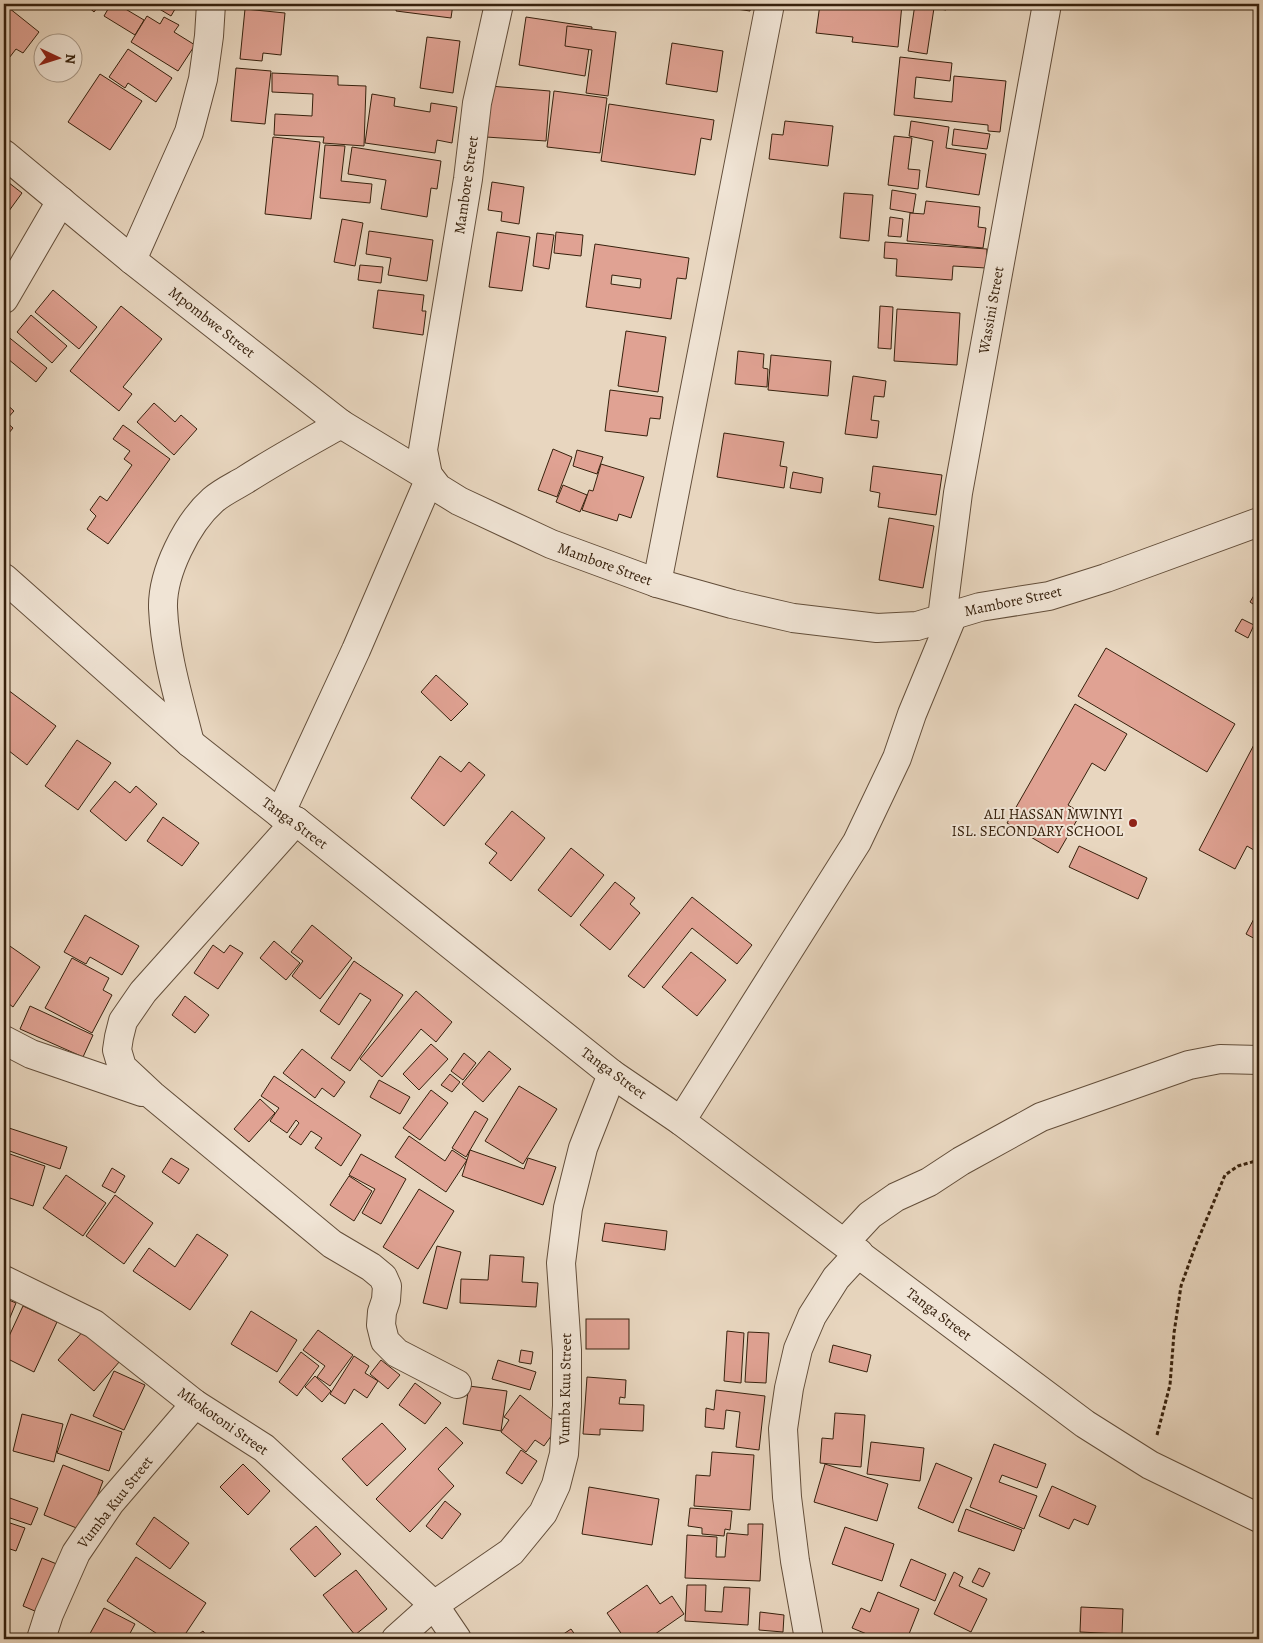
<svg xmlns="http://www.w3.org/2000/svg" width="1263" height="1643" viewBox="0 0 1263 1643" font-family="Alegreya,serif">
  <rect width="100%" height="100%" fill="#e8d6bf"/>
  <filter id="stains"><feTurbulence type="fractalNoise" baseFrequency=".004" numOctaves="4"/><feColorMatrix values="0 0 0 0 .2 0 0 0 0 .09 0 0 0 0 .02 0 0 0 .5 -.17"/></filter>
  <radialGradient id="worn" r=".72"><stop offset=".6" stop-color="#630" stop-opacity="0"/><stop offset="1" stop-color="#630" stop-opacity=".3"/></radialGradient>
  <!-- building -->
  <g fill="#e0a293" stroke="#37210d" fill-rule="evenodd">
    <polygon points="4,4 39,32 23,53 16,49 6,62 4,60"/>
    <polygon points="85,4 100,4 94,12"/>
    <polygon points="111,4 117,4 144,20 135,35 104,16"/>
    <polygon points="151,4 178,4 171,16"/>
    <polygon points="397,4 453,4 451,18 396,11"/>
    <polygon points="703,4 751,4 750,11"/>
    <polygon points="820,4 902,4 898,47 852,42 853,37 816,33"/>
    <polygon points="915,4 947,4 946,10 934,8 927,54 908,51"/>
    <polygon points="245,9 285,13 281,55 263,53 262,61 240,59"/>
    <polygon points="147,16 160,24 164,17 179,25 174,32 195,45 178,71 131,42"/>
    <polygon points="526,17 592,27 585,76 519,65"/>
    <polygon points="567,26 616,32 608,96 586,93 592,50 565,46"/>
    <polygon points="427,37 460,41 453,93 420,88"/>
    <polygon points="672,43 723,51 717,92 666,84"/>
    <polygon points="128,49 172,78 156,102 128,83 125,88 109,77"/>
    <polygon points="900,57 952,63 950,81 916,77 914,98 952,102 954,76 1006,81 1000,132 988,131 988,125 894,115"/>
    <polygon points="236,68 271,71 265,124 231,121"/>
    <polygon points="272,73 338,76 338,85 366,86 364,146 323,143 324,137 274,135 275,114 312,116 313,94 272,92"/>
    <polygon points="100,74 142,101 110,150 68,122"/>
    <polygon points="490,86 550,91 546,141 486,137"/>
    <polygon points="554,91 607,98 600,153 547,147"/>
    <polygon points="372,94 395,98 394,106 430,112 431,103 457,107 452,143 437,140 435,153 365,143"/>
    <polygon points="609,104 714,120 711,140 701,138 695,175 601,161"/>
    <polygon points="785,121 833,126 828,166 769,159 772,134 783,135"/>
    <polygon points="911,121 949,127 946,148 986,154 979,195 926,187 933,141 909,136"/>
    <polygon points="954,129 990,134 987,149 952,145"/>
    <polygon points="894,136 912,138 908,169 920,170 918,189 888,185"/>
    <polygon points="273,137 320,142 311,219 265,214"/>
    <polygon points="325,145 345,146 341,181 372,184 370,203 320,198"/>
    <polygon points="352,147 441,161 437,189 431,188 427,217 381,209 386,180 348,174"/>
    <polygon points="4,179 22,193 6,215 4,214"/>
    <polygon points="492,182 524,187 519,224 501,221 502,212 488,210"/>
    <polygon points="892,190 916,194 913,213 890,209"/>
    <polygon points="844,193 873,195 869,241 840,238"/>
    <polygon points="926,201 980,207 978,227 986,228 983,248 907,241 910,213 924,214"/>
    <polygon points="890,217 903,219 901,237 888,236"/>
    <polygon points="342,219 363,223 355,266 334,262"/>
    <polygon points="369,231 433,240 427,281 388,275 391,258 366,254"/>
    <polygon points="497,232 530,237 522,291 489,287"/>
    <polygon points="556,232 583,235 581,256 554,253"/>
    <polygon points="537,233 554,235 549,269 533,266"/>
    <polygon points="885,242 987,249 986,268 953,266 952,280 896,276 897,259 884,258"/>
    <path d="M 595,244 L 689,258 L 686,279 L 677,278 L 671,319 L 586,307 ZM 612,275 L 641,279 L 640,288 L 611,284 Z"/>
    <polygon points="360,265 383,267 381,283 358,280"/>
    <polygon points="53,290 97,327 79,349 35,312"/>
    <polygon points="378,290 424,295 422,311 426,311 423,335 373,328"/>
    <polygon points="121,306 162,339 123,387 132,394 119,411 70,371"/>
    <polygon points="880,306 893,307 891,349 878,348"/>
    <polygon points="897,309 960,313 957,365 894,361"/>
    <polygon points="31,315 67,346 52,363 17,332"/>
    <polygon points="626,331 666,337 658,392 618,386"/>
    <polygon points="6,335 47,368 36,382 8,359 4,365 4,338"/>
    <polygon points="738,351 764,354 763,368 768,369 767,387 735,384"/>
    <polygon points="771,355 831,361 828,396 768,390"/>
    <polygon points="853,376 886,381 884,397 874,396 871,420 879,421 877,438 845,434"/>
    <polygon points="610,390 663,397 660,419 650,418 647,436 605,431"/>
    <polygon points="4,402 14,411 5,421 13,428 4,439"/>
    <polygon points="154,403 175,422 181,415 197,429 174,455 137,422"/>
    <polygon points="123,425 170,459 108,544 87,529 96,516 90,510 100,496 107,501 132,465 124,459 130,451 113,439"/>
    <polygon points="724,433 784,442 780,466 787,467 784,488 717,477"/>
    <polygon points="553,449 572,457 557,497 538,490"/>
    <polygon points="577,450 603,457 597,474 573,466"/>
    <polygon points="601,464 644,477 631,518 619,514 617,521 582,510 589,490 593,491"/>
    <polygon points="873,466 942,475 936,515 878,507 880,493 870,491"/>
    <polygon points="793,472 823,478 821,493 790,488"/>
    <polygon points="563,485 587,495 580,512 556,502"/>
    <polygon points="889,518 934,526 923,588 879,580"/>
    <polygon points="1259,587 1259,608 1250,602"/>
    <polygon points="1242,619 1254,625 1248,638 1235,631"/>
    <polygon points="1106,648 1235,724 1207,772 1078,696"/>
    <polygon points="436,675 468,704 451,721 421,692"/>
    <polygon points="4,687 56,726 27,765 4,747"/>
    <polygon points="1075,704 1127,734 1105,771 1092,763 1068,805 1081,813 1058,853 1007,823"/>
    <polygon points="1259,735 1259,853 1247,846 1235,869 1199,850"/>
    <polygon points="77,740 111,763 78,810 45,786"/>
    <polygon points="440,756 461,772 469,762 485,775 444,826 411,798"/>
    <polygon points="115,781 130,793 136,786 157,804 126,841 90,811"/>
    <polygon points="512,811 545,838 511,881 489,863 497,853 485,844"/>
    <polygon points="163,817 199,843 182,866 147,841"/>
    <polygon points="1079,846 1147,878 1138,899 1069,867"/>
    <polygon points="571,848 604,875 571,917 538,890"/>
    <polygon points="615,882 635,898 630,904 640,913 610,950 580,925"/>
    <polygon points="692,897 752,945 737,964 692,928 644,988 628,976"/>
    <polygon points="1259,909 1259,941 1246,934"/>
    <polygon points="85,915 139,946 122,975 90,957 86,964 64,952"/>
    <polygon points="312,925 352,958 320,999 292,976 303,961 291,952"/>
    <polygon points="274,941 300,963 286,980 260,958"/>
    <polygon points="4,942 40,967 13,1007 4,1000"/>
    <polygon points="213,945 224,953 230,945 243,953 218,989 194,973"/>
    <polygon points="691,952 726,980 697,1016 662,987"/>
    <polygon points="72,958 109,978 103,990 112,995 92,1033 45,1008"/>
    <polygon points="354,961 403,995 350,1071 331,1058 371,1000 360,993 339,1025 320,1011"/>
    <polygon points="416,991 452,1022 436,1042 421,1029 382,1077 360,1059"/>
    <polygon points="185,996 209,1015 195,1033 172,1015"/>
    <polygon points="30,1006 93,1035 83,1057 20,1029"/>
    <polygon points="431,1044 448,1059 419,1090 403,1074"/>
    <polygon points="302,1049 345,1082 334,1097 322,1088 315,1098 283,1073"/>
    <polygon points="489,1051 511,1069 483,1102 462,1084"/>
    <polygon points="464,1053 476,1063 463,1080 451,1071"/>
    <polygon points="450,1074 460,1082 452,1092 441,1085"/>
    <polygon points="274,1076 361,1135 341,1166 315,1148 322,1138 311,1131 301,1145 289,1137 299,1123 296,1120 287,1133 270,1121 279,1108 261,1096"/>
    <polygon points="379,1080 410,1097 400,1114 370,1097"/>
    <polygon points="519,1086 557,1109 523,1164 485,1141"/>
    <polygon points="431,1090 448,1103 420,1140 403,1128"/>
    <polygon points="260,1099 275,1113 249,1142 234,1129"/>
    <polygon points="475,1111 488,1119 466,1157 452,1148"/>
    <polygon points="9,1128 67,1147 60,1169 4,1149"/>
    <polygon points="409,1136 445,1161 452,1150 467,1160 446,1192 395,1157"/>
    <polygon points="470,1150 524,1169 528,1158 556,1167 543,1205 462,1176"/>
    <polygon points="4,1152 45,1166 33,1206 4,1196"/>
    <polygon points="361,1154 406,1179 381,1224 362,1213 375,1189 349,1175"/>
    <polygon points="171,1158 189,1169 179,1184 162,1172"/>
    <polygon points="112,1168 125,1176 115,1193 102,1186"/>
    <polygon points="66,1175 106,1203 83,1236 43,1208"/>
    <polygon points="349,1176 372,1191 354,1221 330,1205"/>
    <polygon points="419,1189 454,1211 418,1269 383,1247"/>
    <polygon points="115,1195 153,1223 124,1264 86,1236"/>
    <polygon points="605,1223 667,1231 665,1250 602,1241"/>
    <polygon points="197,1234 228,1255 190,1310 133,1271 149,1248 175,1267"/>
    <polygon points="437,1246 461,1252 447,1309 423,1303"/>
    <polygon points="490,1255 524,1257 522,1282 538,1283 536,1307 460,1303 461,1279 488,1280"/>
    <polygon points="4,1298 16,1303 4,1332"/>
    <polygon points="23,1306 57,1322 34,1372 4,1357 4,1347"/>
    <polygon points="251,1311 297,1340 277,1372 231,1344"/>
    <rect x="586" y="1319" width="43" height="30"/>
    <polygon points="84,1330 120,1361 94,1391 58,1360"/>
    <polygon points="318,1330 353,1355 330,1386 317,1377 325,1366 303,1350"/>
    <polygon points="727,1331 744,1333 741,1383 724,1381"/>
    <polygon points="748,1332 769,1333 766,1383 745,1382"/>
    <polygon points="833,1345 871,1355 867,1372 829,1362"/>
    <polygon points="521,1350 533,1352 531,1364 519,1362"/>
    <polygon points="301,1352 319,1366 297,1396 279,1382"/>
    <polygon points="354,1356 369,1366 365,1373 378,1381 367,1398 354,1389 345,1404 330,1394"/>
    <polygon points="381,1360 400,1375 388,1389 370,1374"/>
    <polygon points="498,1360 536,1372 530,1390 492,1379"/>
    <polygon points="114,1371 145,1385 124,1430 93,1416"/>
    <polygon points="315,1376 331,1391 322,1402 305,1387"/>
    <polygon points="587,1377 626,1380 625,1398 620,1397 619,1404 644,1405 643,1431 600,1429 600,1435 583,1434"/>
    <polygon points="415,1383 441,1403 425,1424 399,1405"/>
    <polygon points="469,1386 507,1391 501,1431 463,1424"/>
    <polygon points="716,1390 765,1396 759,1450 736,1447 740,1412 726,1410 724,1429 705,1427 706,1408 714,1410"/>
    <polygon points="520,1395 559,1425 544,1446 535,1440 526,1452 501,1432 509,1420 504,1417"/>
    <polygon points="835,1413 865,1415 861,1467 820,1463 822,1438 833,1439"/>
    <polygon points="22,1414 63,1424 54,1462 13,1451"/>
    <polygon points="71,1414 122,1432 109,1471 57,1453"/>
    <polygon points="382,1423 406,1449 367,1486 342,1459"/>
    <polygon points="446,1427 463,1443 438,1469 454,1486 410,1532 376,1499"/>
    <polygon points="871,1442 924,1448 920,1481 867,1474"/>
    <polygon points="994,1444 1046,1464 1037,1488 1002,1475 999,1482 1037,1496 1024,1529 970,1507"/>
    <polygon points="521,1450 537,1461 522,1484 506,1473"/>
    <polygon points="712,1452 754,1455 750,1510 694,1506 696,1475 710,1476"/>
    <polygon points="936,1463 972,1478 953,1523 918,1508"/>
    <polygon points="243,1464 270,1491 248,1515 220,1487"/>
    <polygon points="825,1464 888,1484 877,1521 814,1502"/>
    <polygon points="63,1465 103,1481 84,1531 44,1515"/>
    <polygon points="1052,1486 1096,1506 1088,1525 1074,1519 1069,1529 1039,1516"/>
    <polygon points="589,1487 659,1499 652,1545 582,1534"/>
    <polygon points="4,1496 38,1508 31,1525 4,1516"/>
    <polygon points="445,1501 461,1514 442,1539 426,1526"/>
    <polygon points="690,1508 732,1511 730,1530 725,1529 724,1536 702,1534 702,1528 688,1526"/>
    <polygon points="966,1509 1022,1530 1014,1551 958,1531"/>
    <polygon points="154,1517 189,1543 170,1569 136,1544"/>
    <polygon points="4,1521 25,1528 16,1551 4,1547"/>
    <polygon points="748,1524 763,1524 760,1581 685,1578 687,1535 717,1537 716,1557 725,1557 727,1533 748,1535"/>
    <polygon points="316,1526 341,1554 315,1577 290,1549"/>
    <polygon points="845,1527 894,1544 882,1581 832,1564"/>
    <polygon points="136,1557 206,1603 182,1639 165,1639 107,1601"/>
    <polygon points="42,1558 69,1569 49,1617 23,1606"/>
    <polygon points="911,1559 946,1574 935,1601 900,1586"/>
    <polygon points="979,1568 990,1573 983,1587 972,1582"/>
    <polygon points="356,1570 387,1609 355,1635 323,1595"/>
    <polygon points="954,1572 963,1577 959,1586 987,1599 971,1632 934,1614"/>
    <polygon points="647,1585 660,1604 672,1596 684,1614 648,1639 625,1639 607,1613"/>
    <polygon points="687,1585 706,1585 705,1611 722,1612 724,1587 750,1588 748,1625 685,1621"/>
    <polygon points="878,1592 919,1609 907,1639 879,1639 852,1628 861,1608 870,1612"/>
    <polygon points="1081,1607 1123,1609 1122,1634 1080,1632"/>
    <polygon points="104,1608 135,1624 127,1639 87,1639"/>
    <polygon points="760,1612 784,1615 783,1632 759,1630"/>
    <polygon points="571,1629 578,1639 556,1639"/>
    <polygon points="203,1631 209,1639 192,1639"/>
    <polygon points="1063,1634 1079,1635 1079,1639 1062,1639"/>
  </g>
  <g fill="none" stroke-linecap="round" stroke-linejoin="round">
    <!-- minor casing -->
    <g stroke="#634e3a" stroke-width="30">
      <g id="minor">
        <polyline points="499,4 477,103 468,179 423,450 428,475 438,488 459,501 551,544 657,583 732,604 793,618 877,628 917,626 980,607 1049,596 1106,578 1259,522"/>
        <polyline points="4,154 132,260 341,424 430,478 356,650 280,814"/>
        <polyline points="132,260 189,132 203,79 209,36 211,4"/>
        <polyline points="4,299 61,201"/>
        <polyline points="4,578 190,743 280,814 296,821 612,1074 681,1121 1085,1424 1150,1465 1259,1518"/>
        <polyline points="657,583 770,4"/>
        <polyline points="942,618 958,493 1047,4"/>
        <path d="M 190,743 C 179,699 165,654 163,608 C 162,573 187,523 213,500 C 222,492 235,486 245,480 C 276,460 309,442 341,424"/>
        <polyline points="296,821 143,992 123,1021 119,1037 117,1050 122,1067 152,1095 332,1244 371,1267 383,1277 387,1286 386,1300 382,1312 381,1325 385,1341 397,1353 457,1384"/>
        <polyline points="4,1040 31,1054 142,1092"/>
        <polyline points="681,1121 857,842 897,758 912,714 953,615"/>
        <polyline points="845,1242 870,1215 896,1197 929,1182 961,1161 1041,1117 1189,1065 1220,1059 1259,1060"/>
        <polyline points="4,1280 94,1324 195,1404 264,1448 434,1605 457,1639"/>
        <polyline points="41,1639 49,1614 76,1553 110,1503 195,1404"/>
        <polyline points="396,1639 434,1605 511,1552 543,1513 556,1485 564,1454 567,1406 567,1350 561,1263 568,1208 583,1148 612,1074"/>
        <polyline points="809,1639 795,1561 787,1497 783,1429 789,1388 798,1349 812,1316 836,1278 859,1253"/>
      </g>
    </g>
    <!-- path -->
    <polyline stroke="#37210d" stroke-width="3" stroke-dasharray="4 2.5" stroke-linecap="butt" points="1157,1435 1170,1385 1174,1333 1181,1286 1195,1247 1225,1175 1238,1166 1259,1160"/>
    <!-- minor -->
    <use href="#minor" stroke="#f0e4d5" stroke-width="28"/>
  </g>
  <!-- markers -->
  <circle fill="#8f2418" stroke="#f0e4d5" stroke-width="2" cx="1133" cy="823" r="5"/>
  <g text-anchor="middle" stroke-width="4" stroke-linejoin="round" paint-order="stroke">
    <!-- street labels -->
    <g font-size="15" fill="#37210d" stroke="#f0e4d5">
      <text transform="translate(466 185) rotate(-82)" y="5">Mambore Street</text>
      <text transform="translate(991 310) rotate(-80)" y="5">Wassini Street</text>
      <text transform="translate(212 322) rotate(38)" y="5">Mpombwe Street</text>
      <text transform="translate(605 564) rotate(20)" y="5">Mambore Street</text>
      <text transform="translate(1013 601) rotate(-12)" y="5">Mambore Street</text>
      <text transform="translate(295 823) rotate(36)" y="5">Tanga Street</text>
      <text transform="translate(614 1073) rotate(36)" y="5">Tanga Street</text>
      <text transform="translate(939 1314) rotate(37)" y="5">Tanga Street</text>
      <text transform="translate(565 1389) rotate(-89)" y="5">Vumba Kuu Street</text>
      <text transform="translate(223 1421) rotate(35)" y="5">Mkokotoni Street</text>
      <text transform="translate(115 1502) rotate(-52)" y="5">Vumba Kuu Street</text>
    </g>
    <!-- poi labels -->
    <g font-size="15" fill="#37210d" stroke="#f0e4d5" text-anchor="end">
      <text x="1123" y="819">ALI HASSAN MWINYI<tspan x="1123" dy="17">ISL. SECONDARY SCHOOL</tspan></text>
    </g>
  </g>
  <!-- margin -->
  <rect width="1263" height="1643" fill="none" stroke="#e8d6bf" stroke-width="20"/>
  <rect x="5" y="5" width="1253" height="1633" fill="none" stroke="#37210d" stroke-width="2.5"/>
  <rect x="10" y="10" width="1243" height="1623" fill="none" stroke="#37210d"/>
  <!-- north arrow -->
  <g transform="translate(58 58) rotate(94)"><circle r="24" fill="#f0e4d5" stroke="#a69685"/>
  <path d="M0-4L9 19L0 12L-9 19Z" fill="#8f2418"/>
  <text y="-8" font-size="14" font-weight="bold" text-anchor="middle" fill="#37210d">N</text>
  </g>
  <rect width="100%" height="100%" filter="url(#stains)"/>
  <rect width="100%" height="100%" fill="url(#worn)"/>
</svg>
